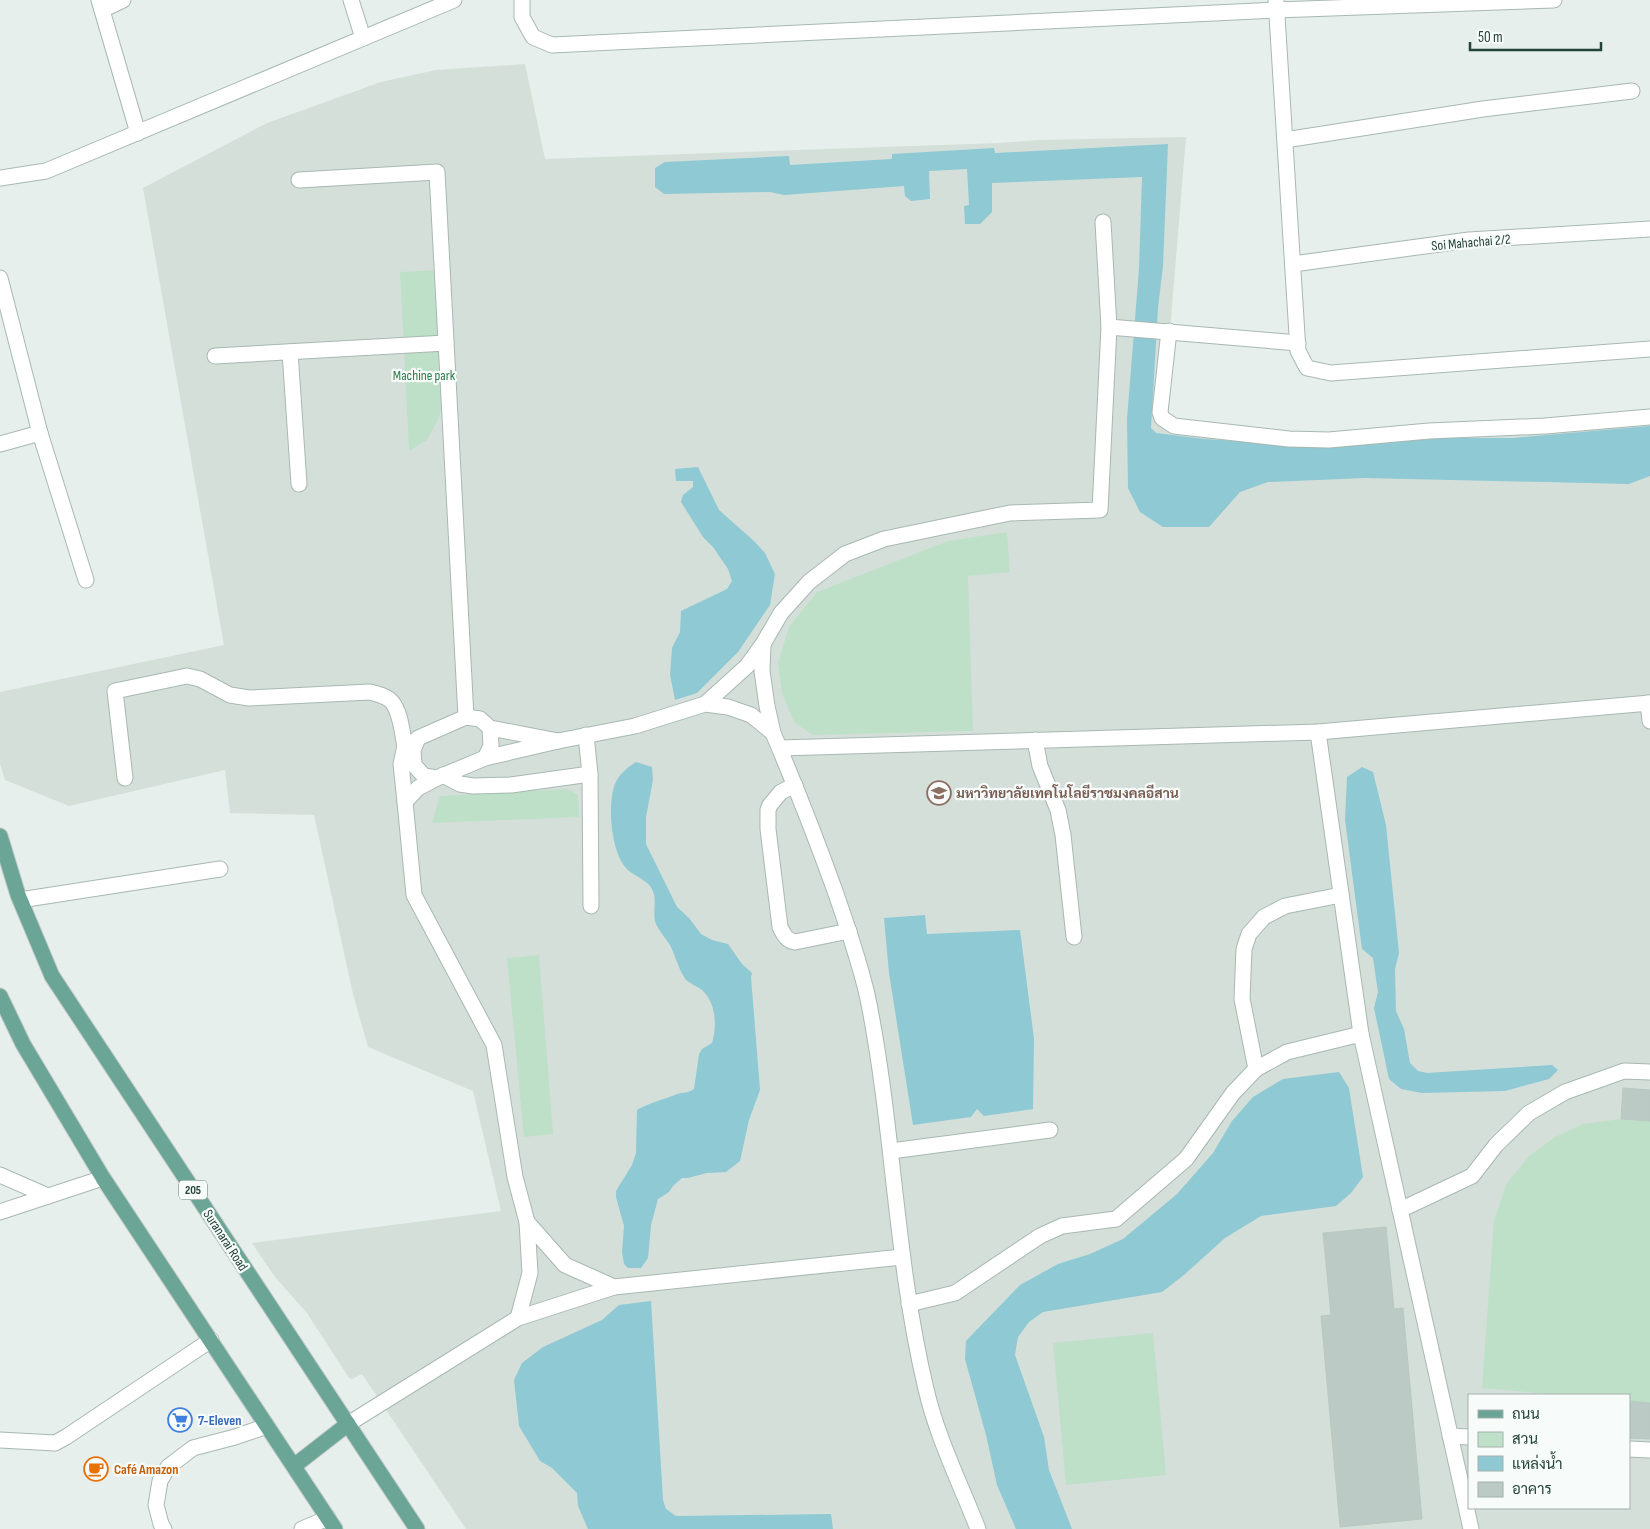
<svg xmlns="http://www.w3.org/2000/svg" width="1650" height="1529" viewBox="0 0 1650 1529" font-family="'Sofia Sans Condensed',Sarabun,sans-serif">
  <rect width="100%" height="100%" fill="#e6efeb"/>
  <!-- built -->
  <path fill="#d4dfda" fill-rule="evenodd" d="M 525,64 L 545,159 L 999,143 L 1038,140 L 1186,137 L 1170,331 L 1166,420 L 1285,435 L 1440,427 L 1650,409 L 1650,1529 L 466,1529 L 362,1374 L 352,1379 L 349,1378 L 307,1313 L 275,1277 L 252,1243 L 501,1211 L 473,1091 L 368,1047 L 353,994 L 314,815 L 230,813 L 225,770 L 69,806 L 5,780 L 0,764 L 0,692 L 224,645 L 143,188 L 267,123 L 381,82 L 436,70 ZM 1469,1395 L 1629,1395 L 1629,1508 L 1469,1508 Z"/>
  <!-- green -->
  <g fill="#bfe0c8">
    <polygon points="437,270 444,394 439,418 427,440 409,451 400,272"/>
    <polygon points="1007,532 1010,572 968,576 973,731 813,735 795,723 782,694 778,663 789,627 817,592 948,541"/>
    <polygon points="567,789 578,795 579,817 432,823 440,796"/>
    <polygon points="539,955 553,1134 524,1137 507,958"/>
    <polygon points="1623,1088 1650,1090 1650,1439 1629,1438 1629,1395 1560,1395 1482,1388 1494,1220 1507,1183 1529,1156 1555,1137 1583,1124 1621,1119"/>
    <polygon points="1153,1333 1166,1475 1066,1485 1053,1343"/>
  </g>
  <!-- water -->
  <g fill="#8ec9d4">
    <polygon points="1168,144 1163,266 1158,308 1151,428 1156,433 1205,439 1252,442 1438,438 1513,438 1650,426 1650,476 1629,484 1365,478 1268,482 1240,492 1209,527 1163,527 1140,512 1128,488 1127,419 1139,269 1142,177 992,183 992,212 980,224 965,224 964,206 969,205 967,169 929,171 930,199 911,201 905,196 904,186 784,195 770,192 664,194 655,187 655,168 665,162 789,156 790,165 892,159 892,154 994,148 995,153"/>
    <polygon points="698,467 719,510 754,541 765,553 775,574 770,605 738,652 697,693 675,700 670,675 672,648 680,632 681,611 727,589 732,581 728,569 713,547 703,537 681,502 683,495 693,487 693,481 676,481 675,469"/>
    <path d="M 636,762 L 652,767 L 653,780 L 646,817 L 646,844 L 677,907 L 689,918 L 701,934 L 712,940 L 728,944 L 742,964 L 752,973 L 751,977 L 760,1090 L 749,1120 L 740,1161 L 726,1172 L 707,1173 L 688,1178 L 682,1178 L 673,1186 L 669,1192 L 658,1199 L 651,1225 L 648,1258 L 641,1268 L 628,1268 L 624,1264 L 622,1252 L 624,1226 L 616,1197 L 616,1191 L 632,1165 L 636,1153 L 637,1110 C 649,1103 662,1100 675,1095 C 681,1092 687,1094 694,1089 L 699,1054 L 702,1049 L 712,1043 C 717,1027 716,1006 705,993 C 699,986 688,984 684,977 C 678,967 675,955 670,945 C 666,939 661,933 657,926 C 650,915 660,899 650,886 C 644,878 633,876 626,868 C 611,851 607,805 615,784 C 619,774 627,768 636,762 Z"/>
    <polygon points="1362,767 1373,772 1386,825 1399,953 1395,969 1396,1011 1404,1029 1410,1063 1418,1071 1427,1073 1552,1065 1558,1070 1549,1079 1505,1091 1422,1093 1401,1089 1389,1079 1374,1008 1378,992 1373,958 1362,949 1345,820 1347,777"/>
    <polygon points="925,915 927,934 1020,930 1034,1039 1033,1109 984,1116 977,1109 971,1117 913,1125 889,973 884,918"/>
    <polygon points="1339,1072 1349,1088 1363,1177 1351,1193 1336,1206 1261,1216 1225,1238 1184,1275 1162,1292 1043,1312 1029,1322 1018,1337 1015,1355 1044,1437 1049,1470 1072,1529 1016,1529 997,1485 986,1435 965,1359 966,1341 1020,1285 1058,1264 1090,1254 1123,1239 1177,1194 1213,1153 1232,1121 1253,1097 1283,1079"/>
    <polygon points="651,1301 663,1500 666,1509 676,1516 831,1514 833,1529 588,1529 578,1506 577,1493 552,1468 540,1461 519,1426 514,1380 522,1363 543,1347 602,1320 619,1305"/>
  </g>
  <!-- building -->
  <g fill="#bbcac4" stroke="#b8c9c2">
    <polygon points="1623,1088 1650,1090 1650,1121 1621,1119"/>
    <polygon points="1386,1227 1394,1309 1403,1308 1422,1519 1340,1527 1321,1316 1331,1315 1323,1233"/>
    <polygon points="1629,1401 1650,1403 1650,1439 1629,1438"/>
  </g>
  <g fill="none" stroke-linecap="round" stroke-linejoin="round">
    <!-- minor casing -->
    <g stroke="#a8b8b2" stroke-width="17">
      <g id="minor">
        <polyline points="99,0 138,133"/>
        <polyline points="351,0 363,38"/>
        <polyline points="522,0 522,17 533,37 552,45 1276,10 1554,0"/>
        <polyline points="1276,0 1298,351 1307,368 1331,373 1650,349"/>
        <polyline points="102,10 123,0"/>
        <polyline points="1285,140 1483,109 1632,91"/>
        <polyline points="0,178 46,171 454,0"/>
        <polyline points="299,180 437,172 466,717"/>
        <polyline points="1293,264 1469,240 1650,229"/>
        <polyline points="0,278 40,433 86,580"/>
        <polyline points="1109,327 1298,343"/>
        <polyline points="1169,331 1160,412 1162,418 1174,426 1289,439 1329,440 1429,431 1545,426 1650,417"/>
        <polyline points="290,352 299,484"/>
        <polyline points="215,356 446,343"/>
        <polyline points="0,444 40,433"/>
        <polyline points="763,644 781,613 809,582 845,554 884,539 1010,513 1100,510 1109,327 1103,222"/>
        <polyline points="1648,703 1650,721"/>
        <polygon points="466,717 480,719 490,728 491,746 485,758 437,778 424,776 414,765 413,750 418,738"/>
        <polyline points="1318,732 1361,1034 1471,1529"/>
        <path d="M 773,733 C 795,785 816,838 835,891 C 847,926 860,962 868,999 C 894,1128 895,1260 926,1389 C 937,1437 960,1483 978,1529"/>
        <polyline points="1035,740 1040,766 1058,810 1063,835 1074,937"/>
        <polyline points="558,741 635,726 705,704 747,666 763,644 762,671 767,706 773,733 751,715 728,707 705,704"/>
        <polyline points="412,742 405,746 401,764 405,802 418,788 437,778"/>
        <polyline points="780,748 1318,732 1650,703"/>
        <polyline points="485,758 558,741 490,728"/>
        <polyline points="590,774 591,906"/>
        <polyline points="443,775 460,784 473,786 511,785 590,774 586,735"/>
        <path d="M 125,778 L 115,691 L 187,676 L 200,679 L 230,695 L 249,698 L 370,692 C 377,694 387,696 392,702 C 401,713 402,733 405,746"/>
        <path d="M 795,785 L 781,792 L 770,805 L 768,810 L 768,829 L 780,927 C 784,935 786,940 795,942 L 849,931"/>
        <polyline points="405,802 414,895 494,1045 515,1177 527,1222 530,1273 518,1318"/>
        <polyline points="20,900 220,869"/>
        <polyline points="1256,1069 1242,999 1244,949 1249,934 1264,917 1285,906 1341,895"/>
        <polyline points="891,1151 1050,1130"/>
        <polyline points="0,1175 48,1196"/>
        <polyline points="1400,1210 1472,1176 1496,1145 1529,1113 1565,1092 1624,1071 1650,1072"/>
        <polyline points="0,1212 103,1178"/>
        <polyline points="527,1222 565,1265 614,1287"/>
        <polyline points="909,1304 955,1293 1040,1236 1062,1226 1116,1219 1186,1159 1233,1093 1256,1069 1287,1052 1361,1034"/>
        <polyline points="348,1424 518,1318 614,1287 902,1257"/>
        <polyline points="1450,1436 1469,1437"/>
        <polyline points="0,1440 55,1443 66,1437 211,1340"/>
        <polyline points="1629,1449 1650,1450"/>
        <polyline points="164,1529 161,1524 156,1505 160,1481 168,1467 193,1448 235,1437 267,1426"/>
        <polyline points="302,1529 328,1518"/>
      </g>
    </g>
    <!-- major casing -->
    <g stroke="#c2cac8" stroke-width="17">
      <g id="major">
        <polyline points="0,836 18,895 52,976 417,1529"/>
        <polyline points="0,996 23,1044 103,1178 335,1529"/>
        <polyline points="294,1466 348,1424"/>
      </g>
    </g>
    <!-- minor -->
    <use href="#minor" stroke="#fff" stroke-width="15"/>
    <!-- major -->
    <use href="#major" stroke="#6aa596" stroke-width="15"/>
  </g>
  <!-- icons -->
  <defs>
    <g id="university-ring" transform="scale(1.25)"><circle r="9.5" fill="#f7fbf9" stroke="#8d6e63" stroke-width="1.5"/><path d="M0-5L7-2L0 1L-7-2ZM-4 1L0 2.5L4 1V4Q0 6-4 4Z" fill="#8d6e63"/></g>
    <g id="supermarket-ring" transform="scale(1.25)"><circle r="9.5" fill="#f7fbf9" stroke="#3f7fe0" stroke-width="1.5"/><path d="M-6-5.5h2.5l.6 2H6L4.5 2H-2.5L-4.4-4H-6ZM-1.5 3.2a1.3 1.3 0 1 0 .1 0ZM3 3.2a1.3 1.3 0 1 0 .1 0Z" fill="#3f7fe0"/></g>
    <g id="cafe-ring" transform="scale(1.25)"><circle r="9.5" fill="#f7fbf9" stroke="#e8710a" stroke-width="1.5"/><path d="M-5.5-4.5H6V0H3Q3 3.5 0 3.5H-2.5Q-5.5 3.5-5.5 0ZM3-3.2v2h1.7v-2ZM-6 4.5H4V6H-6Z" fill="#e8710a"/></g>
  </defs>
  <g fill-rule="evenodd">
    <use href="#university-ring" x="939" y="793"/>
    <use href="#supermarket-ring" x="180" y="1420"/>
    <use href="#cafe-ring" x="96" y="1469"/>
  </g>
  <g text-anchor="middle" stroke-width="4.5" stroke-linejoin="round" paint-order="stroke">
    <!-- shield labels -->
    <rect fill="#f7fbf9" stroke="#637a73" stroke-width="1" x="179" y="1180.5" width="28" height="19" rx="4"/>
    <g font-size="12" font-weight="bold" fill="#24423a">
      <text x="193" y="1194">205</text>
    </g>
    <!-- street labels -->
    <g font-size="14" fill="#24423a" stroke="#f7fbf9">
      <text transform="translate(1471 242) rotate(-5)" y="5">Soi Mahachai 2/2</text>
      <text transform="translate(226 1240) rotate(57)" y="5">Suranarai Road</text>
    </g>
    <!-- park labels -->
    <g font-size="14" fill="#2d7a4b" stroke="#f7fbf9">
      <text x="424" y="380">Machine park</text>
    </g>
    <!-- education labels -->
    <g font-size="14" font-weight="bold" fill="#785e54" stroke="#f7fbf9" text-anchor="start">
      <text x="956" y="798">มหาวิทยาลัยเทคโนโลยีราชมงคลอีสาน</text>
    </g>
    <!-- shop labels -->
    <g font-size="14" font-weight="bold" fill="#366cbe" stroke="#f7fbf9" text-anchor="start">
      <text x="198" y="1425">7-Eleven</text>
    </g>
    <!-- food labels -->
    <g font-size="14" font-weight="bold" fill="#c56008" stroke="#f7fbf9" text-anchor="start">
      <text x="114" y="1474">Café Amazon</text>
    </g>
  </g>
  <!-- legend -->
  <rect x="1468" y="1394" width="162" height="115" fill="#f7fbf9" stroke="#a3b1ad"/>
  <rect x="1478" y="1410" width="25" height="8" fill="#6aa596" stroke="#a3b1ad"/>
  <text x="1512" y="1419" font-size="15" fill="#24423a">ถนน</text>
  <rect x="1478" y="1432" width="25" height="15" fill="#bfe0c8" stroke="#a3b1ad"/>
  <text x="1512" y="1444" font-size="15" fill="#24423a">สวน</text>
  <rect x="1478" y="1456" width="25" height="15" fill="#8ec9d4" stroke="#a3b1ad"/>
  <text x="1512" y="1469" font-size="15" fill="#24423a">แหล่งน้ำ</text>
  <rect x="1478" y="1482" width="25" height="15" fill="#bbcac4" stroke="#a3b1ad"/>
  <text x="1512" y="1494" font-size="15" fill="#24423a">อาคาร</text>
  <!-- scale -->
  <path d="M1470 42v8h131v-8" fill="none" stroke="#24423a" stroke-width="2.5"/>
  <text x="1478" y="42" font-size="15" fill="#24423a" stroke="#f7fbf9" stroke-width="4" paint-order="stroke">50 m</text>
</svg>
